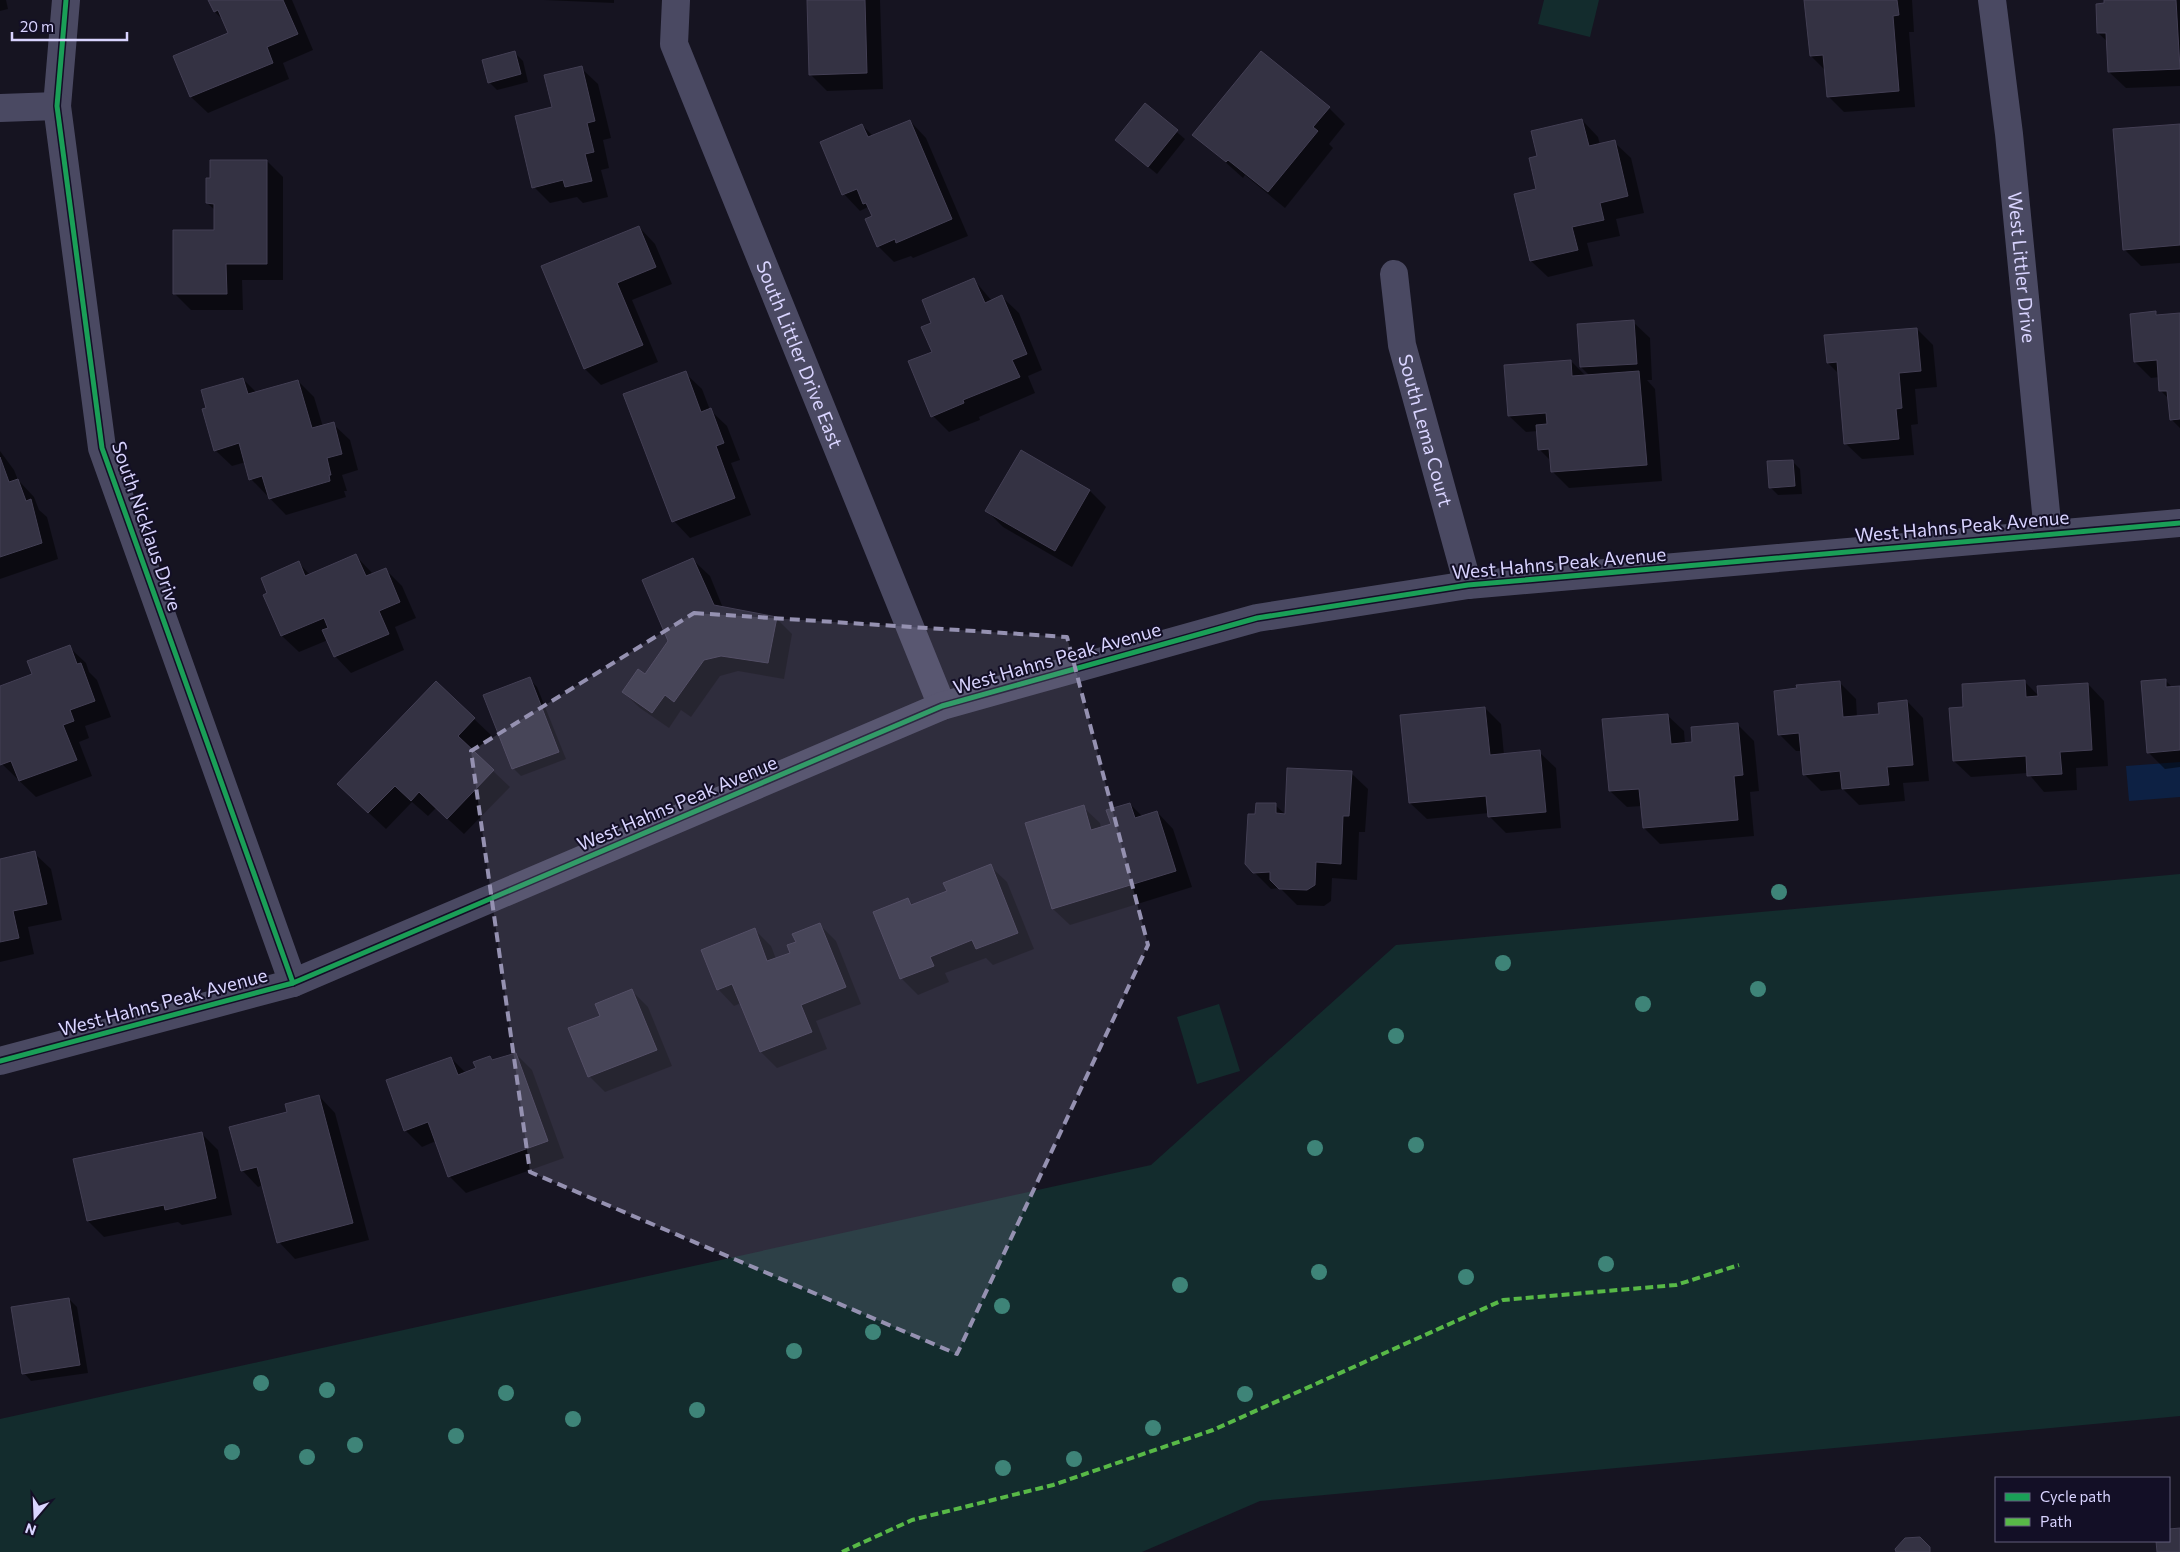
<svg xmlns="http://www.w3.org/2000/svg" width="2180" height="1552" viewBox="0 0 2180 1552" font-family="Commissioner,sans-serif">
  <rect width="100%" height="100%" fill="#161421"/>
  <!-- green -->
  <g fill="#132c2d">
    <polygon points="1544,0 1599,0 1590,37 1538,24"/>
    <polygon points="2180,874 2180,1416 1260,1501 1142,1552 0,1552 0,1419 1151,1165 1396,945"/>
    <polygon points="1219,1004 1240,1071 1197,1084 1177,1017"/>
  </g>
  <!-- water -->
  <polygon fill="#0d2144" points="2180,762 2180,797 2129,801 2126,766"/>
  <!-- shadow -->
  <g fill="#0007">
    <polygon points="0,0 6,0 8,9 0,11"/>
    <polygon points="210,0 292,0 313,50 283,63 289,79 208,113 191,97 175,57 229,34 224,21 215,12"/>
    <polygon points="544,0 614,0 614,3"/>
    <polygon points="808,0 880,0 883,89 827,91 811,75"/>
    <polygon points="1806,0 1912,0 1914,32 1909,32 1915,107 1844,112 1828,96 1825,70 1811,56"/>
    <polygon points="2106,0 2180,0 2180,86 2126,88 2109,72 2108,42 2098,33"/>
    <polygon points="515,53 523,61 528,82 497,90 489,82"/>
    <polygon points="581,68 598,84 611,138 603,140 609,168 601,170 608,197 583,203 577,197 550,203 534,187 553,108"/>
    <polygon points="1145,105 1185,139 1157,174 1125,148"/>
    <polygon points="1329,108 1345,124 1329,144 1333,148 1285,208 1245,175 1243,178 1194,134"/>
    <polygon points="1582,120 1598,137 1600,145 1614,142 1631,158 1644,213 1616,219 1620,236 1587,243 1593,266 1548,277 1531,261 1539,157"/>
    <polygon points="910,121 926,138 968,236 913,258 911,256 894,262 878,246 874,217 868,207 860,211 844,194 821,143 862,125 873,136"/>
    <polygon points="2180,125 2180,263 2141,266 2124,249"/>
    <polygon points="267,161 283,177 283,280 242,280 243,310 191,310 174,293 215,231 216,211 207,203"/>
    <polygon points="639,227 655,244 672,284 632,300 658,362 601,385 585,369 542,267"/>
    <polygon points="974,280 992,301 1002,297 1019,313 1042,370 1028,376 1035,393 979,417 980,420 949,432 933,416 933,324"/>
    <polygon points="2155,312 2159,316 2180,314 2180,428 2171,419 2169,399 2161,391 2160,377 2151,378 2135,362"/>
    <polygon points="1633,322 1650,338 1652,380 1647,380 1655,389 1662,481 1569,488 1553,472 1552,462 1540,450 1538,431 1526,432 1509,416 1571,361 1586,376 1590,376 1581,367"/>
    <polygon points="1917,329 1933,345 1937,387 1915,389 1918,424 1911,425 1914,455 1862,459 1845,443 1839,374 1828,363"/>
    <polygon points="685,373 702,389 710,410 727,426 740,460 731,463 751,515 690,538 674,521"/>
    <polygon points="243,379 257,393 298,381 314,397 323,427 333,424 350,440 358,470 342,475 347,491 344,491 346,497 286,515 251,479 246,462 232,466 215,450"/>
    <polygon points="0,451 14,470 18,480 34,497 39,510 47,517 58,559 0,579"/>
    <polygon points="1792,461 1800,469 1802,494 1778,495 1770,487"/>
    <polygon points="1090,491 1106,507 1072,567 1003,527 987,511"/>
    <polygon points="355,555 373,574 385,569 402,586 416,618 395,627 404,650 351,673 335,656 328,640 299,652 282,636 265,596 299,563 310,575"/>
    <polygon points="693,560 710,576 723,608 776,618 792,634 784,679 738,671 720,676 691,717 681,710 669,728 640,708 623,692 645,676 670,641"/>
    <polygon points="69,647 86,663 89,672 97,680 111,717 85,726 89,738 79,742 92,776 36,797 0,762 0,687 33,675"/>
    <polygon points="529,679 537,687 566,759 521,776 513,768"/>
    <polygon points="2165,680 2173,688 2180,688 2180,767 2165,769 2148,752"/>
    <polygon points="2024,681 2039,696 2088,684 2104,701 2108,766 2076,768 2077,790 2044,792 2028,773 1971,777 1954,761 1965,709"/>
    <polygon points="1839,682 1856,699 1857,717 1880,715 1907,701 1923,718 1929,781 1903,783 1905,801 1859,805 1843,789 1821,791 1804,774 1802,751 1796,751 1780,735"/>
    <polygon points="436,683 491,735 474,753 510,787 464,834 436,808 428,816 412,802 386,829 355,800"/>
    <polygon points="1485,708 1501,724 1504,755 1539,752 1556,768 1561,828 1506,833 1489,816 1489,813 1427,819 1410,803"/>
    <polygon points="1667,715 1684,731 1685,744 1694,743 1737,724 1754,741 1759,791 1750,792 1754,836 1660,844 1644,828 1642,806 1627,807 1610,791"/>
    <polygon points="1351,773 1368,789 1365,832 1359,832 1357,880 1332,878 1331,901 1324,906 1297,905 1280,888 1271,889 1246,864 1256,816 1275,805 1286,815"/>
    <polygon points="1130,804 1143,817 1157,812 1173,829 1192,887 1070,925 1053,909 1083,807 1100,823 1101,828 1112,825"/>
    <polygon points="34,853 51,869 62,920 28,927 34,954 0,962 0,860"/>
    <polygon points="990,866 1007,882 1034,949 993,965 986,958 945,973 949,982 918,995 901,978 907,899 913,905 948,892"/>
    <polygon points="820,925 836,941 861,1004 816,1021 827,1049 777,1068 761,1052 741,1003 734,1006 718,989 755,930 771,946 776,959 792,953 798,942"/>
    <polygon points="632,991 648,1007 672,1066 605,1092 589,1076 601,1017"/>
    <polygon points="516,1054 532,1070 564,1158 466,1193 449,1176 436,1141 422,1147 405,1130 451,1058 466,1073 477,1069 490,1057 494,1061"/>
    <polygon points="319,1096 335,1113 369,1240 295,1259 279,1242 263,1185 258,1187 242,1170 289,1113"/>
    <polygon points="201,1133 218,1150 232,1215 182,1225 178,1222 104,1237 88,1221"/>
    <polygon points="69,1299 77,1307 88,1373 31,1381 24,1373"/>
  </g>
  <!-- building -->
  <g fill="#343243" stroke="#433f54">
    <polygon points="208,0 283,0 298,34 267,47 273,63 190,97 173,56 228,33 218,10 214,12"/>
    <polygon points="807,0 865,0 867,73 809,75"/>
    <polygon points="1804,0 1897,0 1899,15 1893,16 1899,91 1827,97 1823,55 1810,56"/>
    <polygon points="2104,0 2176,0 2180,69 2108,72 2106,33 2097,33 2096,4 2104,3"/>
    <polygon points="515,51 521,74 488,83 482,60"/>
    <polygon points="1261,51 1330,107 1313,127 1318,131 1268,192 1228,160 1226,162 1192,135"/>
    <polygon points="582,66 595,121 587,123 594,152 585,154 592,181 565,187 563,180 532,188 515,116 552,107 544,75"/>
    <polygon points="1145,103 1178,130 1148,167 1115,140"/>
    <polygon points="1582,119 1589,146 1615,140 1628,196 1600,203 1604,220 1572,227 1578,250 1530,261 1514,194 1536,189 1529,158 1537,156 1531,131"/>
    <polygon points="910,120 952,219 896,243 895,239 877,247 865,219 872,216 866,203 863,204 857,189 842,195 820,142 862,124 868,137"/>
    <polygon points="2180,124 2180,245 2123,250 2113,129"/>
    <polygon points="210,160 267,160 267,264 226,264 227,294 173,294 173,230 214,230 214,204 206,203 206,178 210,178"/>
    <polygon points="639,226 656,267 617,283 643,345 584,369 541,266"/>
    <polygon points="974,278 985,303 1002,295 1027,354 1012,360 1020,377 963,400 964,403 931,417 908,361 932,352 921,327 931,323 922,300"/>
    <polygon points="2156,311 2156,315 2180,313 2180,419 2170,420 2167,391 2159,391 2157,360 2134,362 2130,314"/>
    <polygon points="1634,320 1637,364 1580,367 1577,324"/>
    <polygon points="1917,328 1921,371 1899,373 1902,408 1896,409 1899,439 1844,444 1837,362 1827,363 1824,335"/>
    <polygon points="1571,360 1572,376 1639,371 1647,465 1551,472 1549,449 1538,450 1536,425 1547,424 1546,413 1508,416 1504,365"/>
    <polygon points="686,371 701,412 711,408 724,443 716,446 735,498 672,522 623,394"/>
    <polygon points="243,378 248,394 298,380 312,428 334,422 342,454 327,458 331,475 329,475 330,481 269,499 262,476 249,480 239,443 214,451 202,409 206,408 201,390"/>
    <polygon points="1021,450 1090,490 1055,551 985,511"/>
    <polygon points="0,457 9,482 18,479 26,501 31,499 42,543 0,557"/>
    <polygon points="1793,460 1795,486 1769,488 1767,461"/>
    <polygon points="356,554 366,576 386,568 400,602 379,611 389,634 334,657 322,630 328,628 324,618 281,636 263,595 267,593 261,578 299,561 305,576"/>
    <polygon points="693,558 714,605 777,617 768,663 721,656 704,660 674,702 665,695 652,713 622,692 638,669 645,674 668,641 642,580"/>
    <polygon points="70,645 77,664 81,663 95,701 70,710 74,721 63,725 77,760 19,781 11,761 0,765 0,686 32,674 27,661"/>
    <polygon points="530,677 559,752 512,769 483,695"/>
    <polygon points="2166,679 2166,687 2180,686 2180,750 2147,753 2141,681"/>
    <polygon points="2025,680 2026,697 2038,696 2037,686 2088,683 2092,750 2060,752 2062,774 2027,776 2026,756 1953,761 1949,708 1963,707 1962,684"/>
    <polygon points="436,681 475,718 458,736 494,770 447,819 419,792 411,801 395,786 368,813 337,784"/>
    <polygon points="1840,681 1843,717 1879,714 1878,703 1907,700 1913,765 1887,767 1889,785 1842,789 1840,771 1803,775 1799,733 1778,735 1774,691 1797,688 1796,685"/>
    <polygon points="1485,707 1490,755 1540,750 1546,812 1488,817 1486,796 1409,803 1400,715"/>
    <polygon points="1668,714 1671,744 1692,742 1691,727 1738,723 1743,775 1734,776 1738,820 1643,828 1639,789 1609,791 1602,719"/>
    <polygon points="1287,768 1352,771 1349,816 1343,816 1341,864 1316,862 1315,885 1307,890 1279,889 1270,880 1270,872 1253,873 1245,864 1248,814 1255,814 1256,803 1276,803 1276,813 1285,814"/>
    <polygon points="1130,803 1135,818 1157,811 1176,871 1052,909 1025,823 1084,805 1091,830 1111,824 1106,810"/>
    <polygon points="35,851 47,904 13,911 19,938 0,942 0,859"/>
    <polygon points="991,864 1018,933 976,949 972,940 930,957 934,966 900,979 873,912 908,898 911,905 947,891 943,883"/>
    <polygon points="820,923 846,987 801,1005 812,1032 760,1052 732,984 717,990 701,950 755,928 767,961 790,953 787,945 796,942 792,934"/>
    <polygon points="632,989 657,1050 588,1077 568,1028 600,1016 595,1004"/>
    <polygon points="516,1053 548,1141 448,1177 428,1122 404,1131 386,1080 451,1057 458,1075 476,1068 473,1062 490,1056 492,1060"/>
    <polygon points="319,1095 353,1223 277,1243 257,1167 241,1171 229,1127 287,1112 285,1104"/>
    <polygon points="202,1132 216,1198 165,1210 164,1205 87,1221 73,1159"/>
    <polygon points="69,1298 80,1365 22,1374 11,1307"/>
    <polygon points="2180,1528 2180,1552 2157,1552 2156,1541 2169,1541 2169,1529"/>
    <polygon points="1920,1537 1930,1547 1930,1552 1896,1552 1895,1549 1905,1538"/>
  </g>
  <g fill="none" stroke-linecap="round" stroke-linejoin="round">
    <!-- minor -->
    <g stroke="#4a4962" stroke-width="28">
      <polyline points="66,0 57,106 102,448 293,983"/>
      <path id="s1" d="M 676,0 L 674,44 L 942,706"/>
      <path id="s2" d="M 1992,0 L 2009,134 L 2048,533"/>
      <polyline points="0,108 57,106"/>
      <path id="s3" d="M 1394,274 L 1402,345 L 1468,585"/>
      <polyline points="0,1061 293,983 942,706 1257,618 1468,585 2180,523"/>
    </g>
    <!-- quiet -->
    <polyline stroke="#58b947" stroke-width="4" stroke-dasharray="8 4" stroke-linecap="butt" points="842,1552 912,1520 1053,1485 1213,1430 1503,1300 1676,1285 1739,1265"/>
    <!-- cycleway casing -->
    <g stroke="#130f26" stroke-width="8">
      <g id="cycleway">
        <polyline points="66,0 57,106 102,448 293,983"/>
        <polyline points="0,1061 293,983 942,706 1257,618 1468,585 2180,523"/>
      </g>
    </g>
    <!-- cycleway -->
    <use href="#cycleway" stroke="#1a9f57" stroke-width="5"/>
  </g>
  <!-- trees -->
  <g fill="#3e8478">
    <circle cx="1779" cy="892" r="8"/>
    <circle cx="1503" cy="963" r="8"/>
    <circle cx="1758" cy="989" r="8"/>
    <circle cx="1643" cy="1004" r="8"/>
    <circle cx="1396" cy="1036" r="8"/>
    <circle cx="1416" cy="1145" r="8"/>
    <circle cx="1315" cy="1148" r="8"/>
    <circle cx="1606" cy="1264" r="8"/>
    <circle cx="1319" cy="1272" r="8"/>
    <circle cx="1466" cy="1277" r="8"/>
    <circle cx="1180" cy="1285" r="8"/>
    <circle cx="1002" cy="1306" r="8"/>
    <circle cx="873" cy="1332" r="8"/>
    <circle cx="794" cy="1351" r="8"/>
    <circle cx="261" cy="1383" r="8"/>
    <circle cx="327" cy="1390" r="8"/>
    <circle cx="506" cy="1393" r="8"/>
    <circle cx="1245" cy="1394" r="8"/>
    <circle cx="697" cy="1410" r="8"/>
    <circle cx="573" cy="1419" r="8"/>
    <circle cx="1153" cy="1428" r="8"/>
    <circle cx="456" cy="1436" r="8"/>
    <circle cx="355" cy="1445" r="8"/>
    <circle cx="232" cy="1452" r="8"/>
    <circle cx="307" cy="1457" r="8"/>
    <circle cx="1074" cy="1459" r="8"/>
    <circle cx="1003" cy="1468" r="8"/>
  </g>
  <!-- marked area -->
  <path fill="#9591b1" fill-opacity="0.2" stroke="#9591b1" stroke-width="4" stroke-dasharray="10 6" stroke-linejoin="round" d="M 694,613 L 1067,637 L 1148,945 L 957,1354 L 530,1172 L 471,751 Z"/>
  <g text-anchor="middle" stroke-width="4" stroke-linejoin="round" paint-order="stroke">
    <!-- street labels -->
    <g font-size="19" fill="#d9d4ff" stroke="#130f26">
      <text dy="7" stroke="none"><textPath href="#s2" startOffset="269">West Littler Drive</textPath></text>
      <text dy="7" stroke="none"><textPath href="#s1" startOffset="379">South Littler Drive East</textPath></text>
      <text dy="7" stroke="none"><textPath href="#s3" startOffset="160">South Lema Court</textPath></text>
      <text transform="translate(147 526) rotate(71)" y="7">South Nicklaus Drive</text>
      <text transform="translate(1962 526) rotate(-5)" y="7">West Hahns Peak Avenue</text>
      <text transform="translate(1559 563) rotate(-5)" y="7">West Hahns Peak Avenue</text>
      <text transform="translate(1057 658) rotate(-16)" y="7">West Hahns Peak Avenue</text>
      <text transform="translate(677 803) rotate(-23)" y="7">West Hahns Peak Avenue</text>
      <text transform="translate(163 1002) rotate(-15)" y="7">West Hahns Peak Avenue</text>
    </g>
  </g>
  <!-- legend -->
  <rect x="1995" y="1477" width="175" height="65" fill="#130f26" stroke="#625e7d"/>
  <rect x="2005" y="1493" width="25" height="8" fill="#1a9f57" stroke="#625e7d"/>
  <text x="2040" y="1502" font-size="15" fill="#d9d4ff">Cycle path</text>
  <rect x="2005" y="1518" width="25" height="8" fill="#58b947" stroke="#625e7d"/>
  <text x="2040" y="1527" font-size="15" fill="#d9d4ff">Path</text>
  <!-- north arrow -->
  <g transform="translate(35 1517) rotate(199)" stroke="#130f26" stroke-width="4" paint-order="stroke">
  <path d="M0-4L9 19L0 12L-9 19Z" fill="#d9d4ff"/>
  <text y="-8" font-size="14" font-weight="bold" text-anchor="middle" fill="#d9d4ff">N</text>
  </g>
  <!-- scale -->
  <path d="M12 32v8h115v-8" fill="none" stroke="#d9d4ff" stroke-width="2.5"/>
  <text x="20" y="32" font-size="15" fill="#d9d4ff" stroke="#130f26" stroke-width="4" paint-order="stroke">20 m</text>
</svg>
